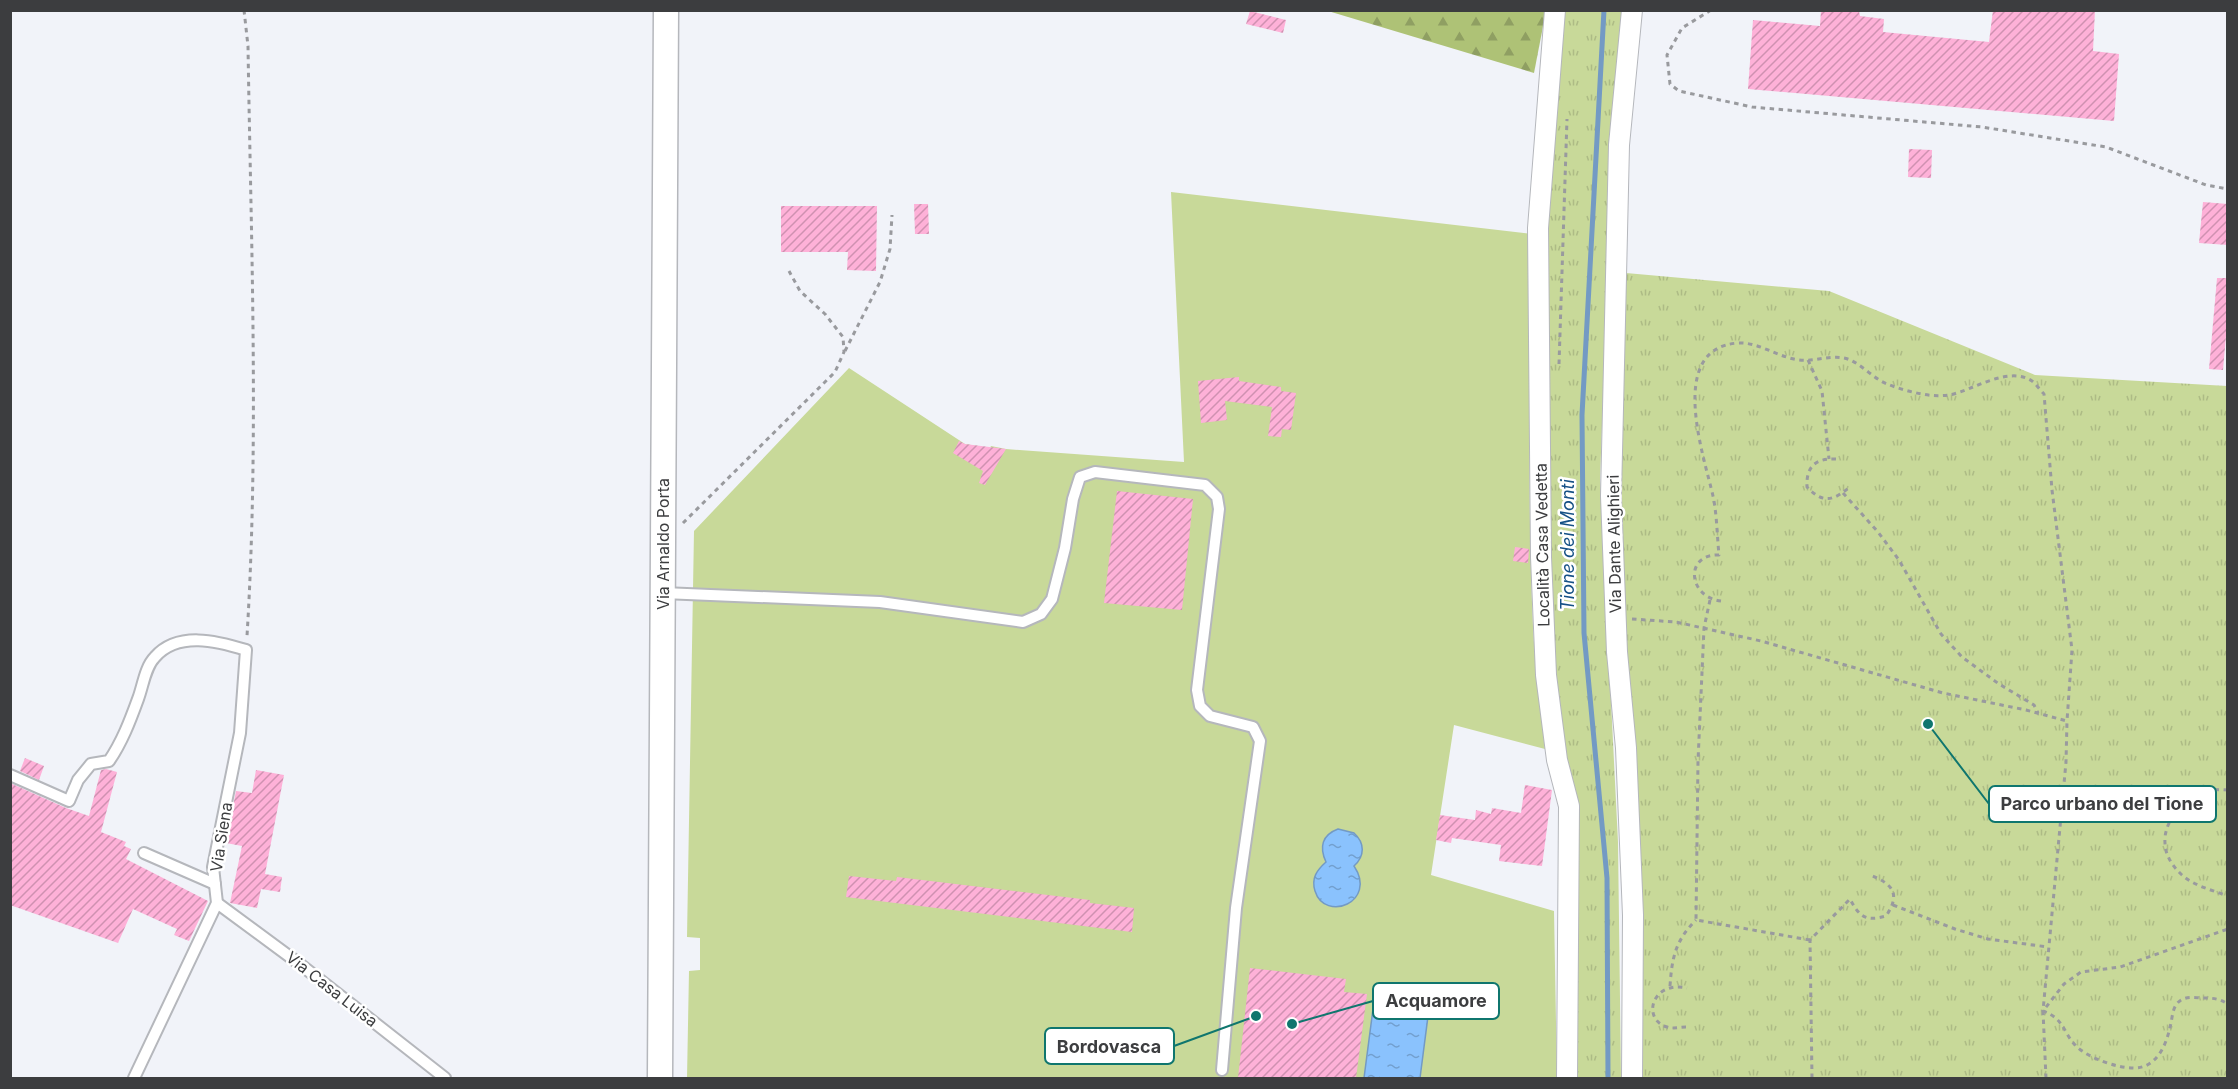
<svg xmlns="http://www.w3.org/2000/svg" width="2238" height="1089" viewBox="0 0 2238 1089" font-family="Inter,sans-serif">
  <defs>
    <pattern id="forest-firs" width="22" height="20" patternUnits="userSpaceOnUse" patternTransform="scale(1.5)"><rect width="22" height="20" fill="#aec276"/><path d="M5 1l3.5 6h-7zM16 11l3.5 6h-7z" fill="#8f9f62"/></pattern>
    <pattern id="park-tufts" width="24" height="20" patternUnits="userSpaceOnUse" patternTransform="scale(1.5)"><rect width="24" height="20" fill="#c8d999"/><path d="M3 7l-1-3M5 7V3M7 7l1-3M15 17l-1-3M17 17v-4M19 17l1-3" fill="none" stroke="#adbb85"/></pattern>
    <pattern id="water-ripples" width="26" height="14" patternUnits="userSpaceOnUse" patternTransform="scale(1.5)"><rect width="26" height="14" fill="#8ac2fd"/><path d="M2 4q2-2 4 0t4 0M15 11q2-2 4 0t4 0" fill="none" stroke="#729fce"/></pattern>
    <pattern id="building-hatch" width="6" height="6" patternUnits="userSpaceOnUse" patternTransform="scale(1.5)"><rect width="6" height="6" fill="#feb1d8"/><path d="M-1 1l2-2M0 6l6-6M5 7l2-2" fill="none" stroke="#cf91b1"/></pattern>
  </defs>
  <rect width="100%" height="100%" fill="#f1f3f9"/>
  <!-- grass -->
  <path fill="#c8d999" d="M 1171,192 L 1532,234 C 1530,365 1527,496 1533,626 C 1535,667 1541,708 1545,749 L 1454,725 L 1431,875 L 1554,911 L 1557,1078 L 687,1078 L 689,971 L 700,970 L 700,938 L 687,937 L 694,531 L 849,368 L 965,444 L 990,448 L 991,446 L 1006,449 L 1184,462 Z"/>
  <!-- forest -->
  <polygon fill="url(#forest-firs)" points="1328,11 1546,11 1534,73"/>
  <!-- park -->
  <g fill="url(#park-tufts)">
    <polygon points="1565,11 1624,11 1614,98 1600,480 1618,842 1621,1078 1575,1078 1576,800 1564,747 1554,664 1549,526 1549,219"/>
    <polygon points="1626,273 1829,291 2035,375 2227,386 2227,1078 1638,1078 1622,625 1620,475"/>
  </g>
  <!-- water -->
  <g fill="url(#water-ripples)" stroke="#739ac4" stroke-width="1.5">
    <path d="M 1338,829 L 1354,833 C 1365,843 1365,856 1354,866 C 1378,902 1325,923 1315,891 C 1311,878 1317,870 1326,862 C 1319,847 1322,835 1338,829 Z"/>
    <polygon points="1376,986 1431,993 1420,1078 1364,1078"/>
  </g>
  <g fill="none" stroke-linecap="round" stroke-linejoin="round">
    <!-- stream -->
    <polyline stroke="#739ac4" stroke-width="5" points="1604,10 1582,415 1584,633 1607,878 1608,1078"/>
  </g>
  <!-- building -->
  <g fill="url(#building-hatch)">
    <polygon points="1821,10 1859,11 1860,16 1884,19 1883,32 1989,42 1993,10 2095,10 2093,51 2119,54 2114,121 1748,89 1753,20 1820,26"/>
    <polygon points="1250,11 1286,20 1283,33 1246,24"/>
    <polygon points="1909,149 1932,150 1931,178 1908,177"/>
    <polygon points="2203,202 2228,204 2228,245 2199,243"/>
    <polygon points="914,204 928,204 929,234 915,234"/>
    <polygon points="781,206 877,206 876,271 847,270 848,252 781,252"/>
    <polygon points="2217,278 2228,278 2228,313 2223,370 2209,369"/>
    <polygon points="1239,377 1239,381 1281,387 1281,391 1296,393 1291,430 1282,429 1281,437 1268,436 1272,407 1225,401 1227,420 1201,423 1198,381"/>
    <polygon points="959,441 965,444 1006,449 985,485 979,483 983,471 953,453"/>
    <polygon points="1117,491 1193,499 1182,610 1104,603"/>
    <polygon points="1515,547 1529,549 1528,563 1513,561"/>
    <polygon points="25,758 44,766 39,780 20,771"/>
    <polygon points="106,769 117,772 101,832 126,842 124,846 131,849 126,859 208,901 189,941 174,935 177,929 133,909 118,943 10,905 10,783 66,808 89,816 101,770"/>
    <polygon points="256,770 284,775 265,874 282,877 280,892 261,889 257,908 230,903 242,846 226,843 236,791 252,793"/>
    <polygon points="1525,785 1552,790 1542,866 1499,861 1501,845 1452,838 1451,843 1436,840 1440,815 1475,820 1476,810 1491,814 1492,808 1521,813"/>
    <polygon points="849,876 896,881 897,877 1090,900 1090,903 1134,908 1132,932 846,897"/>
    <polygon points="1250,968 1346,979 1344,992 1367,994 1356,1078 1238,1078"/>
  </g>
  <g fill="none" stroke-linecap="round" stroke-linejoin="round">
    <!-- service casing -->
    <g stroke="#b5b7bc" stroke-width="14">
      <g id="service">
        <polyline points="663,593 880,602 1023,622 1041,614 1052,599 1065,548 1073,499 1080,477 1095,472 1205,485 1217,497 1219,509 1197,690 1200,706 1210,716 1253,727 1260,741 1236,908 1222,1070"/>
        <path d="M 10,775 L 69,801 L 78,780 L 91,764 L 109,761 C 122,742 130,721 138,699 C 143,686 145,667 155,657 C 178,631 217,641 246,650 L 240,733 L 213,867 L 217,903 L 134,1078"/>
        <polyline points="144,853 215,884"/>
        <polyline points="217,903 301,965 445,1078"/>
      </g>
    </g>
    <!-- minor casing -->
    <g stroke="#b5b7bc" stroke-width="22">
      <g id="minor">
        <polyline points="1555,10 1538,228 1541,557 1546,675 1557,760 1569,806 1567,1078"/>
        <polyline points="1632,10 1619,145 1611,496 1617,652 1626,748 1633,915 1632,1078"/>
      </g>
    </g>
    <!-- tertiary casing -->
    <g stroke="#b5b7bc" stroke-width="27">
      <polyline id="tertiary" points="660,1078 666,10"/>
    </g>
    <!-- path -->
    <g stroke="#999a9e" stroke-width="3" stroke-dasharray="4.5 4.5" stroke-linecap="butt">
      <path d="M 244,10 L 248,46 C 251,243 259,440 247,636"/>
      <polyline points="1711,10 1682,28 1667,55 1670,84 1679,91 1752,107 1982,127 2106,147 2206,185 2228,189"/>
      <polyline points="845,351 880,282 890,249 892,215"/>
      <polyline points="1808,360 1822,391 1829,459"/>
      <polyline points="1559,364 1567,119"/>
      <path d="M 1836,459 C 1815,458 1806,467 1807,487 C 1824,505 1834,500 1851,486"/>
      <polyline points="1843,493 1878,532 1899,560 1941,634 1962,657 1999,684 2034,705 2038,713"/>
      <polyline points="683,523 835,372 844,352 843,337 825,314 800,291 789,271"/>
      <polyline points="1710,600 1704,628 1698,761 1696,920 1810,940"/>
      <path d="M 1721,601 C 1688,597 1684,554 1719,555 C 1717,535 1717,515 1713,496 C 1704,456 1666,348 1738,343 C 1759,342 1777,357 1799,360 C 1814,362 1829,355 1844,358 C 1859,361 1872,378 1887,384 C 1897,388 1910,392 1922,394 C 1931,396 1940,396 1949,395 C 1972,391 2008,365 2032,381 C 2036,384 2040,390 2044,394 L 2052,490 L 2072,650 L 2067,721"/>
      <path d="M 1632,619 L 1676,622 L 1761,641 L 1943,693 L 2026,710 L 2067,721 L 2066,762 L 2043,1011 C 2065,1019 2062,1032 2077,1047 C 2089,1058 2117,1068 2133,1068 C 2155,1069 2166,1047 2170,1027 C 2172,1021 2172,1011 2176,1005 C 2182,996 2192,997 2201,998 C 2212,998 2218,998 2228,1004"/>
      <path d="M 2228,790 C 2222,790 2215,789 2209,790 C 2187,794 2163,820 2165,843 C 2165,855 2173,867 2182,875 C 2194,886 2212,890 2228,896"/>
      <polyline points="1893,905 1955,929 1988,939 2048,947"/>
      <path d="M 1670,986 C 1672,958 1675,941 1696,920"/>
      <path d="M 1686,1027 C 1681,1027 1673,1029 1667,1027 C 1641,1019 1652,980 1687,988"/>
      <path d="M 1812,1078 L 1810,940 L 1850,899 C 1859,916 1865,922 1886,916 C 1901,894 1893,884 1870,875"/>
      <polyline points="2046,1078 2043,1011 2064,984 2081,972 2120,967 2228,929"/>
    </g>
    <!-- service -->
    <use href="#service" stroke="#fff" stroke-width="10"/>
    <!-- minor -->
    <use href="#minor" stroke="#fff" stroke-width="20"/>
    <!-- tertiary -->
    <use href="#tertiary" stroke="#fff" stroke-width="24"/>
  </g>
  <g text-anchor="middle" stroke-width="5" stroke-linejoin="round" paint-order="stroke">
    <!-- street labels -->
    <g font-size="16" fill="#3c3d3f" stroke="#fff">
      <text transform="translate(663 544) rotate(-90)" y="6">Via Arnaldo Porta</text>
      <text transform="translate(1614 544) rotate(-91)" y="6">Via Dante Alighieri</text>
      <text transform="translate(1542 545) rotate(-91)" y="6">Località Casa Vedetta</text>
      <text transform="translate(221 837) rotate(-81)" y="6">Via Siena</text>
      <text transform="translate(332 989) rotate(38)" y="6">Via Casa Luisa</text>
    </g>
    <!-- water labels -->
    <g font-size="18" font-style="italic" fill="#165186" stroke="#fff">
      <text transform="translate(1568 545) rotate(-90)" y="6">Tione dei Monti</text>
    </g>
  </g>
  <!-- callouts -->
  <path fill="none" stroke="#0f766e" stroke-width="2" d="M1928 724L1989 804M1292 1024L1373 1001M1256 1016L1174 1046"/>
  <g fill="#0f766e" stroke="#fff" stroke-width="2">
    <circle cx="1928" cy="724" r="6"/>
    <circle cx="1292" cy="1024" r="6"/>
    <circle cx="1256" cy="1016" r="6"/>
  </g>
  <g fill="#fff" stroke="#0f766e" stroke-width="2">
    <rect x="1989" y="786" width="227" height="36" rx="6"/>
    <rect x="1373" y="983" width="126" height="36" rx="6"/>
    <rect x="1045" y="1028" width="129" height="36" rx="6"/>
  </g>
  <g font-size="18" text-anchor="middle" font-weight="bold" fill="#3c3d3f">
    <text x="2102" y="810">Parco urbano del Tione</text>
    <text x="1436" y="1007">Acquamore</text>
    <text x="1109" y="1053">Bordovasca</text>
  </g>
  <!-- border -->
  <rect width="2238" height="1089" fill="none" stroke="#3c3d3f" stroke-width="24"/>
</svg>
